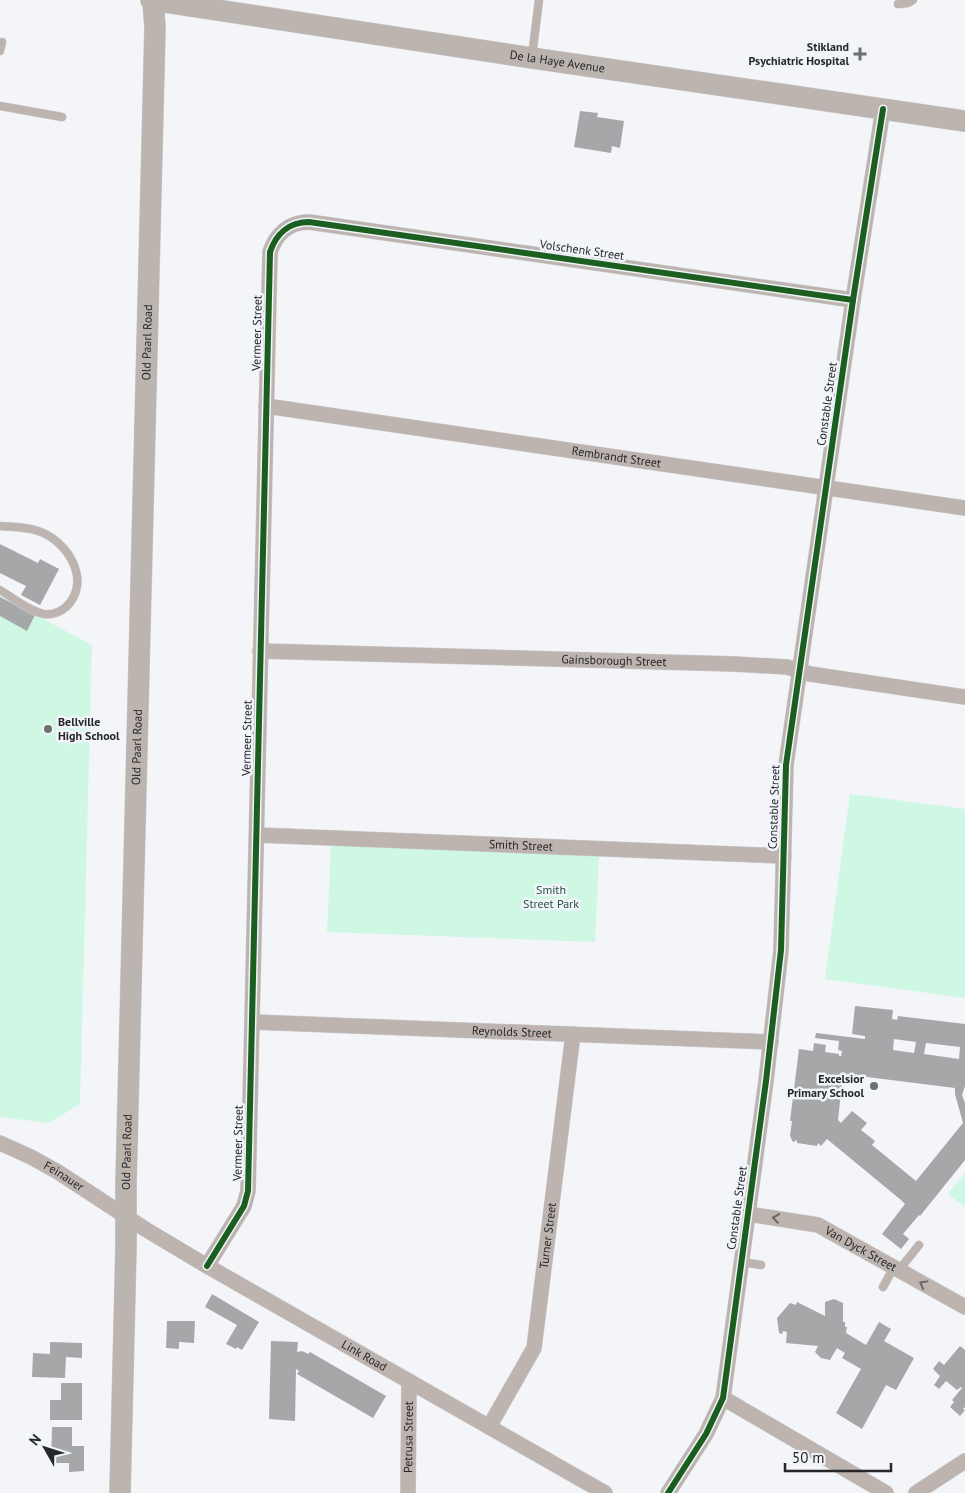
<svg xmlns="http://www.w3.org/2000/svg" width="965" height="1493" viewBox="0 0 965 1493" font-family="'PT Sans',sans-serif">
  <rect width="100%" height="100%" fill="#f3f5f8"/>
  <!-- green -->
  <g fill="#cef8e4">
    <polygon points="0,596 92,645 80,1104 49,1123 0,1117"/>
    <polygon points="850,794 965,809 965,998 825,979"/>
    <polygon points="331,845 599,855 595,942 327,932"/>
    <polygon points="965,1173 965,1207 948,1194"/>
  </g>
  <!-- building -->
  <g fill="#a5a7a9" fill-rule="evenodd">
    <polygon points="580,111 598,113 597,117 624,121 620,148 612,146 611,153 574,147"/>
    <polygon points="0,544 38,563 40,559 59,569 40,605 21,595 26,586 0,573"/>
    <polygon points="0,597 35,615 27,631 0,616"/>
    <path d="M 855,1006 L 893,1010 L 892,1019 L 897,1020 L 898,1016 L 965,1024 L 965,1086 L 962,1095 L 965,1103 L 965,1160 L 920,1216 L 919,1215 L 903,1234 L 909,1239 L 901,1249 L 882,1234 L 905,1204 L 901,1200 L 827,1139 L 821,1146 L 818,1143 L 817,1146 L 797,1143 L 797,1140 L 793,1142 L 790,1136 L 792,1121 L 790,1121 L 799,1049 L 813,1051 L 814,1043 L 826,1045 L 825,1052 L 839,1054 L 839,1056 L 841,1056 L 842,1051 L 838,1050 L 839,1041 L 815,1038 L 816,1033 L 865,1039 L 865,1036 L 852,1034 ZM 894,1039 L 916,1042 L 914,1053 L 893,1050 ZM 926,1043 L 960,1047 L 959,1059 L 924,1054 ZM 843,1074 L 955,1088 L 955,1094 L 963,1123 L 916,1181 L 872,1145 L 875,1141 L 861,1130 L 867,1123 L 852,1111 L 841,1123 L 838,1120 Z"/>
    <polygon points="212,1294 259,1322 242,1350 237,1347 236,1349 226,1344 237,1325 205,1307"/>
    <polygon points="834,1299 843,1303 843,1322 845,1322 845,1327 847,1327 846,1333 866,1345 879,1322 891,1329 884,1341 914,1358 896,1390 886,1385 862,1429 836,1413 861,1369 842,1358 845,1353 837,1348 830,1360 821,1358 815,1352 818,1346 786,1343 787,1332 783,1331 782,1334 779,1333 777,1318 790,1303 796,1305 797,1302 825,1316 825,1302"/>
    <polygon points="167,1321 195,1321 194,1343 179,1342 179,1349 166,1348"/>
    <polygon points="271,1341 298,1342 297,1352 302,1351 308,1354 310,1352 386,1396 373,1418 297,1374 299,1371 296,1369 295,1421 269,1419"/>
    <polygon points="50,1342 82,1343 82,1358 66,1357 65,1378 32,1377 33,1353 50,1354"/>
    <polygon points="960,1346 965,1350 965,1407 963,1409 965,1410 960,1416 950,1407 954,1402 952,1400 962,1388 961,1387 957,1390 946,1381 939,1389 934,1385 940,1376 933,1369 939,1361 944,1365"/>
    <polygon points="61,1383 82,1383 82,1420 50,1420 50,1400 61,1400"/>
    <polygon points="52,1427 72,1427 72,1446 84,1446 84,1471 69,1472 69,1463 51,1463"/>
  </g>
  <g fill="none" stroke-linecap="round" stroke-linejoin="round">
    <!-- lane casing -->
    <g stroke="#cfd0d2" stroke-width="9">
      <g id="lane">
        <polyline points="898,4 908,3 913,0"/>
        <polyline points="0,51 2,42"/>
        <polyline points="532,56 539,0"/>
        <polyline points="0,106 62,117"/>
        <path d="M 0,526 C 12,527 27,527 38,531 C 67,540 93,581 66,607 C 60,612 52,615 44,614 C 29,611 13,598 0,590"/>
        <polyline points="742,1262 761,1265"/>
        <polyline points="899,1270 919,1245"/>
        <polyline points="883,1287 894,1267"/>
      </g>
    </g>
    <!-- street casing -->
    <g stroke="#cfd0d2" stroke-width="16">
      <g id="street">
        <path id="s1" d="M 266,406 L 965,508"/>
        <path id="s2" d="M 260,651 L 734,664 L 787,667 L 810,674 L 965,697"/>
        <path id="s3" d="M 257,835 L 784,856"/>
        <path id="s4" d="M 252,1022 L 771,1042"/>
        <path id="s5" d="M 0,1143 L 31,1157 L 58,1172 L 145,1229 L 207,1266 L 605,1493"/>
        <path id="s6" d="M 748,1214 L 818,1225 L 965,1307"/>
        <path d="M 207,1266 L 244,1206 L 248,1191 L 270,252 C 276,234 289,222 309,222 L 853,300"/>
        <polyline points="723,1398 886,1493"/>
        <path id="s7" d="M 489,1427 L 534,1348 L 573,1034"/>
        <path id="s8" d="M 408,1493 L 409,1381"/>
        <polyline points="668,1493 706,1434 723,1398 766,1081 781,950 786,765 853,300 883,109"/>
        <polyline points="916,1493 965,1461"/>
      </g>
    </g>
    <!-- secondary casing -->
    <g stroke="#cfd0d2" stroke-width="22">
      <g id="secondary">
        <path id="s9" d="M 151,0 L 532,58 L 965,121"/>
        <path id="s10" d="M 120,1493 L 126,1247 L 126,1183 L 155,28 L 153,0"/>
      </g>
    </g>
    <!-- lane -->
    <use href="#lane" stroke="#bdb4af" stroke-width="8"/>
    <!-- street -->
    <use href="#street" stroke="#bdb4af" stroke-width="15"/>
    <!-- secondary -->
    <use href="#secondary" stroke="#bcb4af" stroke-width="21"/>
    <!-- cycleway casing -->
    <g stroke="#f1f4fa" stroke-width="9">
      <g id="cycleway">
        <path d="M 207,1266 L 244,1206 L 248,1191 L 270,252 C 276,234 289,222 309,222 L 853,300"/>
        <polyline points="668,1493 706,1434 723,1398 766,1081 781,950 786,765 853,300 883,109"/>
      </g>
    </g>
    <!-- cycleway -->
    <use href="#cycleway" stroke="#1b5e20" stroke-width="6"/>
  </g>
  <!-- one-way arrows -->
  <defs><path id="oneway-chevron" d="M-2-3.5L2.5 0L-2 3.5" fill="none" stroke-width="1.6" stroke-linecap="round" stroke-linejoin="round" transform="scale(1.25)"/></defs>
  <g stroke="#6a6665">
    <use href="#oneway-chevron" transform="translate(776 1218) rotate(-171)"/>
    <use href="#oneway-chevron" transform="translate(923 1284) rotate(-151)"/>
  </g>
  <!-- markers -->
  <g fill="#6e6f71" stroke="#f1f4fa" stroke-width="2">
    <path d="M857.5 46.5h5v5h5v5h-5v5h-5v-5h-5v-5h5z"/>
    <circle cx="48" cy="729" r="5"/>
    <circle cx="874" cy="1086" r="5"/>
  </g>
  <g text-anchor="middle" stroke-width="5" stroke-linejoin="round" paint-order="stroke">
    <!-- poi labels -->
    <g font-size="12" font-weight="bold" fill="#262729" stroke="#f1f4fa" text-anchor="end">
      <text x="849" y="51">Stikland<tspan x="849" dy="14">Psychiatric Hospital</tspan></text>
      <text x="58" y="726" text-anchor="start">Bellville<tspan x="58" dy="14">High School</tspan></text>
      <text x="864" y="1083">Excelsior<tspan x="864" dy="14">Primary School</tspan></text>
    </g>
    <!-- street labels -->
    <g font-size="12" fill="#262729" stroke="#f1f4fa">
      <text dy="4" stroke="none"><textPath href="#s9" startOffset="411">De la Haye Avenue</textPath></text>
      <text transform="translate(582 250) rotate(8)" y="4">Volschenk Street</text>
      <text transform="translate(257 333) rotate(-89)" y="4">Vermeer Street</text>
      <text dy="4" stroke="none"><textPath href="#s10" startOffset="1151">Old Paarl Road</textPath></text>
      <text transform="translate(827 404) rotate(-82)" y="4">Constable Street</text>
      <text dy="4" stroke="none"><textPath href="#s1" startOffset="354">Rembrandt Street</textPath></text>
      <text dy="4" stroke="none"><textPath href="#s2" startOffset="354">Gainsborough Street</textPath></text>
      <text transform="translate(247 738) rotate(-89)" y="4">Vermeer Street</text>
      <text dy="4" stroke="none"><textPath href="#s10" startOffset="746">Old Paarl Road</textPath></text>
      <text transform="translate(774 807) rotate(-88)" y="4">Constable Street</text>
      <text dy="4" stroke="none"><textPath href="#s3" startOffset="264">Smith Street</textPath></text>
      <text dy="4" stroke="none"><textPath href="#s4" startOffset="260">Reynolds Street</textPath></text>
      <text transform="translate(238 1143) rotate(-89)" y="4">Vermeer Street</text>
      <text dy="4" stroke="none"><textPath href="#s10" startOffset="341">Old Paarl Road</textPath></text>
      <text dy="4" stroke="none"><textPath href="#s5" startOffset="72">Feinauer</textPath></text>
      <text transform="translate(737 1208) rotate(-82)" y="4">Constable Street</text>
      <text dy="4" stroke="none"><textPath href="#s7" startOffset="204">Turner Street</textPath></text>
      <text dy="4" stroke="none"><textPath href="#s6" startOffset="120">Van Dyck Street</textPath></text>
      <text dy="4" stroke="none"><textPath href="#s5" startOffset="422">Link Road</textPath></text>
      <text dy="4" stroke="none"><textPath href="#s8" startOffset="56">Petrusa Street</textPath></text>
    </g>
    <!-- park labels -->
    <g font-size="12" fill="#26533e" stroke="#f1f4fa">
      <text x="551" y="894">Smith<tspan x="551" dy="14">Street Park</tspan></text>
    </g>
  </g>
  <!-- north arrow -->
  <g transform="translate(45 1448) rotate(309)" stroke="#f1f4fa" stroke-width="4" paint-order="stroke">
  <path d="M0-4L9 19L0 12L-9 19Z" fill="#262729"/>
  <text y="-8" font-size="14" font-weight="bold" text-anchor="middle" fill="#262729">N</text>
  </g>
  <!-- scale -->
  <path d="M785 1463v8h106v-8" fill="none" stroke="#262729" stroke-width="2.5"/>
  <text x="792" y="1463" font-size="15" fill="#262729" stroke="#f1f4fa" stroke-width="4" paint-order="stroke">50 m</text>
</svg>
